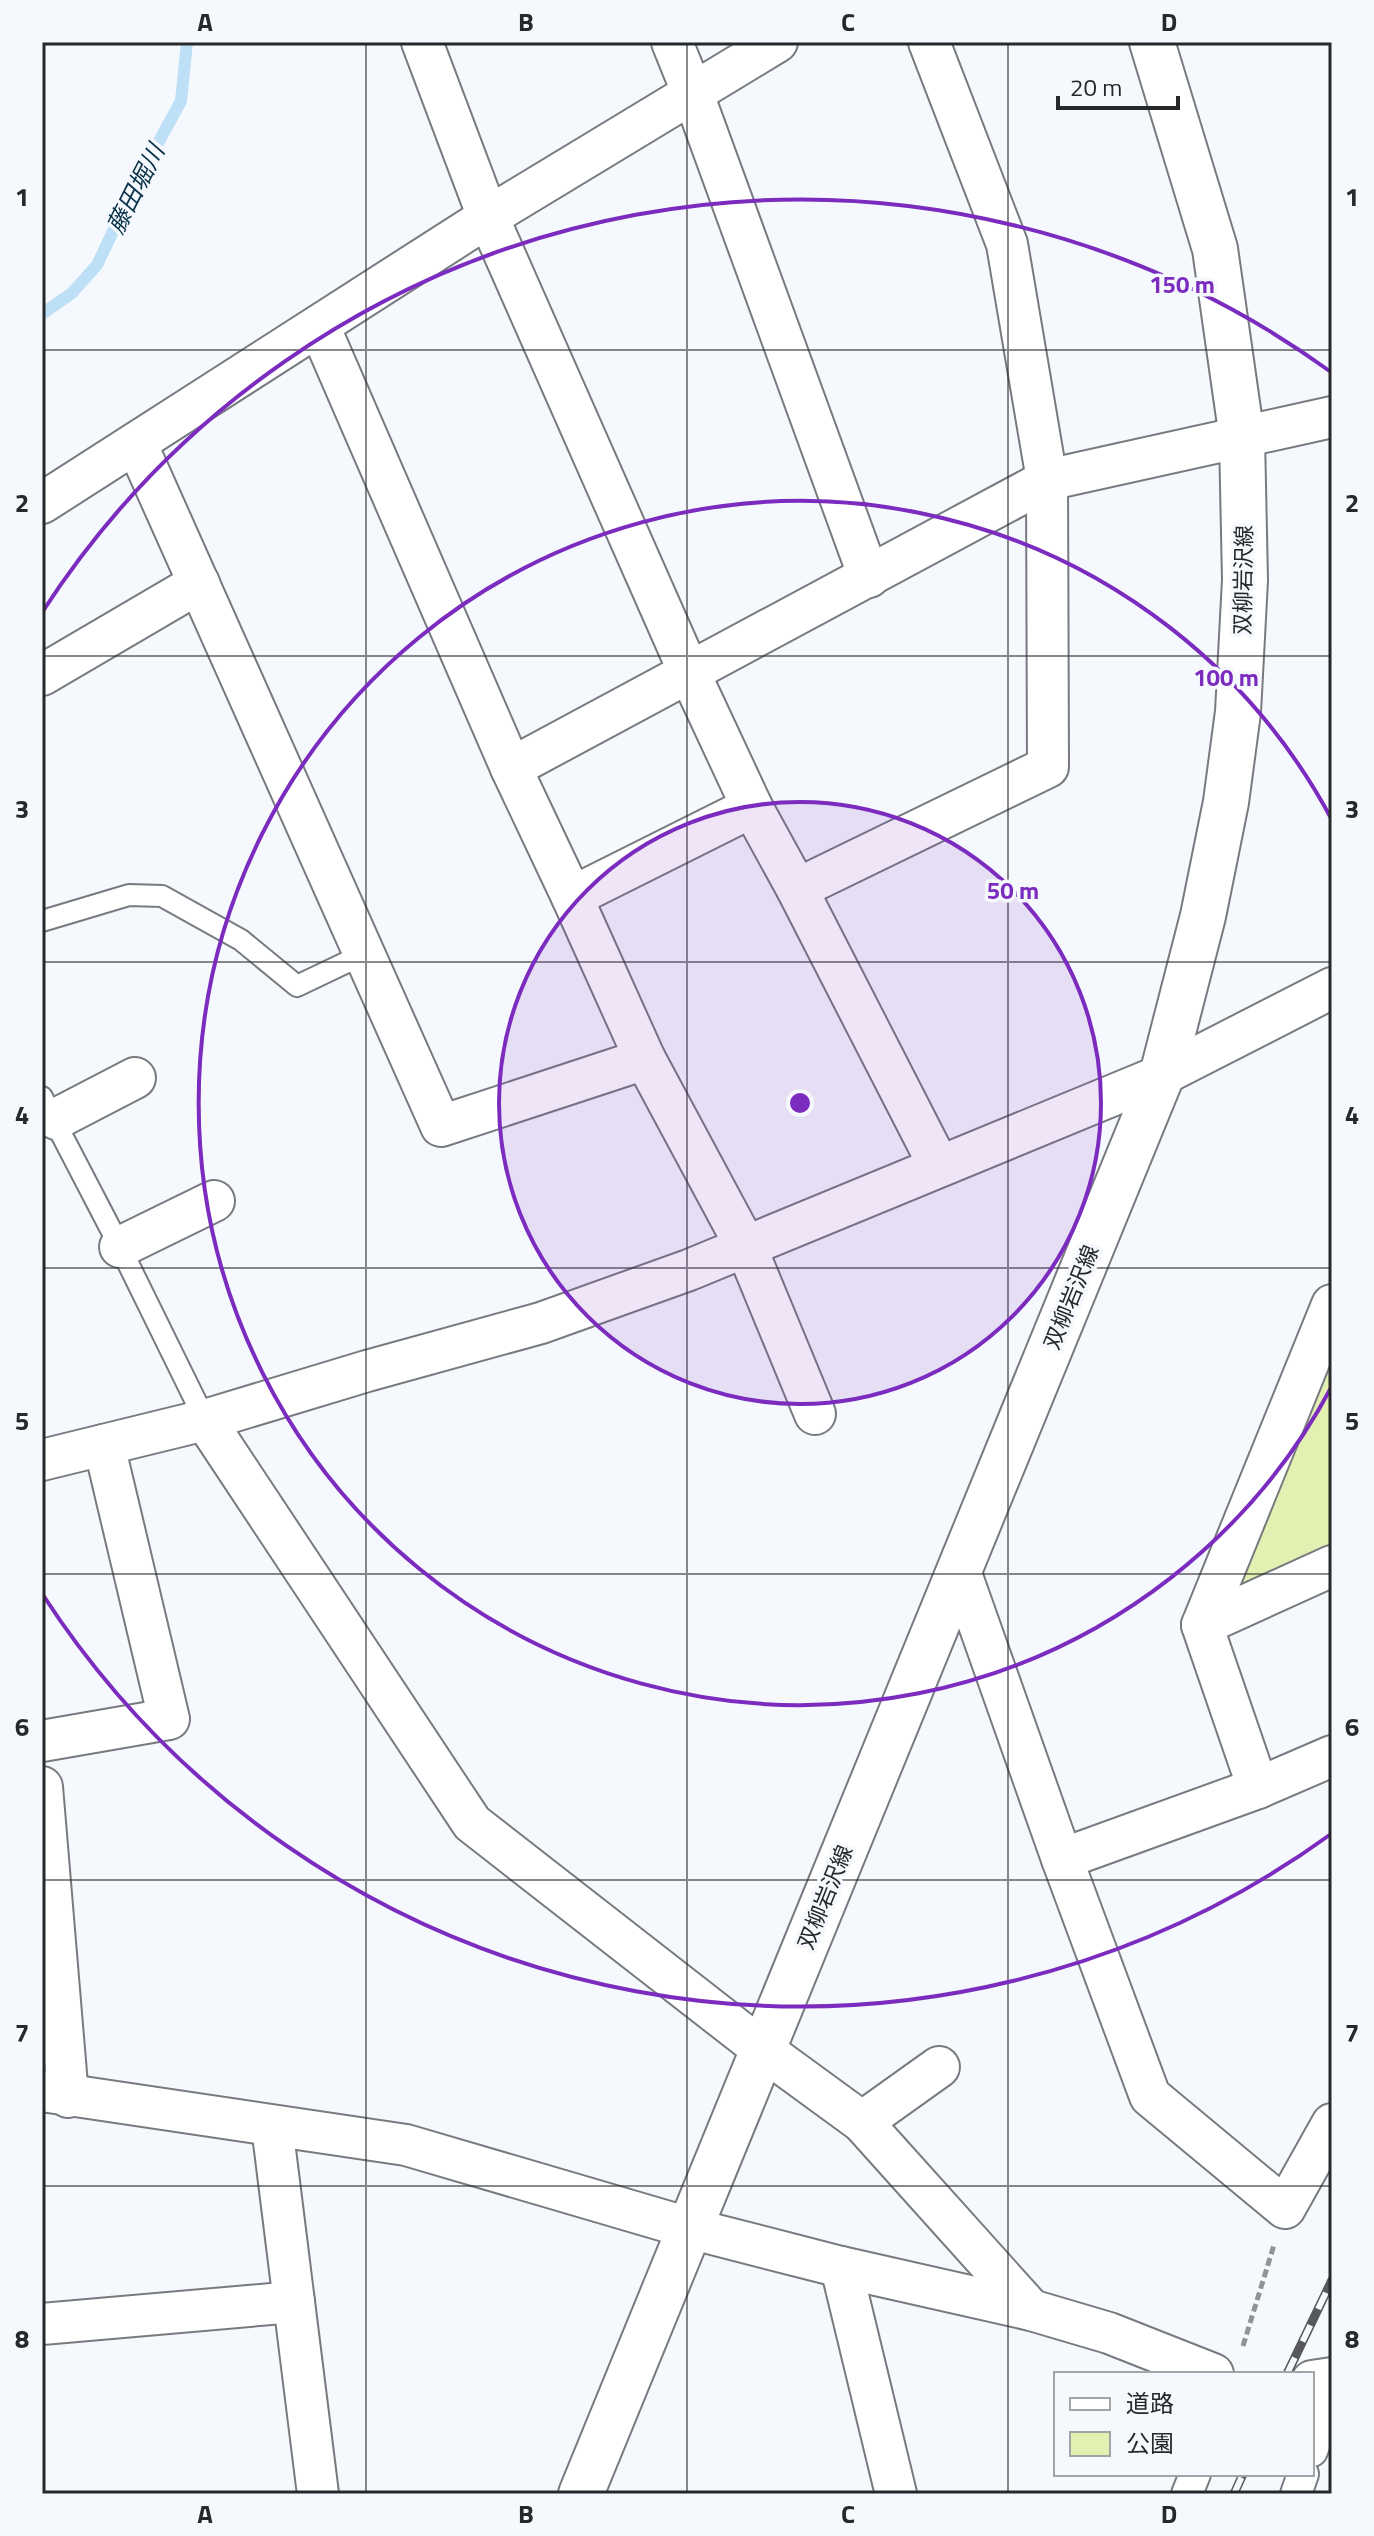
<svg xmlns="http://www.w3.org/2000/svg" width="1374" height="2536" viewBox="0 0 1374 2536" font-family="'Titillium Web','Noto Sans JP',sans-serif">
  <rect width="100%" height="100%" fill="#f5f8fd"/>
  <!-- green -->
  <polygon fill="#e2f1b1" points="1332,1305 1332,1566 1202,1625"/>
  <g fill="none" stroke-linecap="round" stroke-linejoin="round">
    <!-- stream -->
    <polyline stroke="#bee0f7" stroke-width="12" points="42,314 72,293 97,265 135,185 181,101 187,42"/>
    <!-- service casing -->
    <g stroke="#777b7f" stroke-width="24">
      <g id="service">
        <polyline points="42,921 129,895 162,896 241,940 297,986 364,954"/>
        <polyline points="42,1097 120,1247 205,1420"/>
      </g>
    </g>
    <!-- pedestrian casing -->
    <g stroke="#777b7f" stroke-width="34">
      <g id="pedestrian">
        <polyline points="1312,2451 1332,2397"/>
        <polyline points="1187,2494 1195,2474"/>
        <polyline points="1296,2494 1303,2474"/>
      </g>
    </g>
    <!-- minor casing -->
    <g stroke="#777b7f" stroke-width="44">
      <g id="minor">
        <polyline points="422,42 488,217 689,672 752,807 797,889 939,1166"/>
        <polyline points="672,42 693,94 869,577"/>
        <polyline points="319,326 511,768 572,897 645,1059 746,1247 815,1414"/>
        <polyline points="136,443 441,1126 645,1059"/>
        <polyline points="42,503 488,217 777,42"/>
        <polyline points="42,675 199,583"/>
        <polyline points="511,768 1047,480 1332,417"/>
        <polyline points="797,889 1048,767 1047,480 1007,244 929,42"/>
        <polyline points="572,897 752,807"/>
        <polyline points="56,1119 135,1078"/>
        <polyline points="120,1247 214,1201"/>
        <polyline points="205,1420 472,1823 762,2049 862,2122 1031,2310"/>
        <polyline points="42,1460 205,1420 367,1371 541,1323 689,1270 1162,1075 1332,988"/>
        <polyline points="959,1568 1062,1859 1150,2096 1285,2208 1332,2124"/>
        <polyline points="1202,1625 1332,1566"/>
        <polyline points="42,1741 169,1719 104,1445"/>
        <polyline points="42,1787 68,2097"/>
        <polyline points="1258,1788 1202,1625 1332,1305"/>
        <polyline points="1062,1859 1258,1788 1332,1756"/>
        <polyline points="42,2091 406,2145 689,2228 841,2267 1031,2310 1109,2333 1213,2374"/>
        <polyline points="862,2122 939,2067"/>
        <polyline points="272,2126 318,2494"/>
        <polyline points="841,2267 896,2494"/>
        <polyline points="42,2324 294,2302"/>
        <polyline points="1312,2381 1332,2378"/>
      </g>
    </g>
    <!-- tertiary casing -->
    <g stroke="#777b7f" stroke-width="48">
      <polyline id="tertiary" points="581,2494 1162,1075 1203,916 1226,802 1238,712 1245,580 1242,438 1215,249 1152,42"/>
    </g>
    <!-- path -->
    <polyline stroke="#919497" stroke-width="5" stroke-dasharray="8 4" stroke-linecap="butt" points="1243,2346 1274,2245"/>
    <!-- service -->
    <use href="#service" stroke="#fff" stroke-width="20"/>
    <!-- pedestrian -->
    <use href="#pedestrian" stroke="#fff" stroke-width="30"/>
    <!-- minor -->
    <use href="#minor" stroke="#fff" stroke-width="40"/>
    <!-- tertiary -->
    <use href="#tertiary" stroke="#fff" stroke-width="44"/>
    <!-- rail casing -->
    <g stroke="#56585a" stroke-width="9">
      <g id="rail">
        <polyline points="1287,2374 1332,2280"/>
        <polyline points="1234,2494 1243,2474"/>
      </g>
    </g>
    <!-- rail -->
    <use href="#rail" stroke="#f5f8fd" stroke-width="6" stroke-dasharray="18" stroke-linecap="butt"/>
  </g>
  <!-- grid -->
  <path fill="none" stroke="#262829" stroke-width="2" stroke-opacity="0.55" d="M 366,42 L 366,2494M 687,42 L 687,2494M 1008,42 L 1008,2494M 42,350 L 1332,350M 42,656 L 1332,656M 42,962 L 1332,962M 42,1268 L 1332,1268M 42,1574 L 1332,1574M 42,1880 L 1332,1880M 42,2186 L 1332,2186"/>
  <!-- distance rings -->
  <circle cx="800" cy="1103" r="301" fill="#7b2cbf" fill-opacity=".12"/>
  <g fill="none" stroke="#7b2cbf" stroke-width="4">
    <circle cx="800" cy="1103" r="301"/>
    <path d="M1332 1386A602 602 0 1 1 1332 820"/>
    <path d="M1331 1834A903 903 0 0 1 43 1595M43 611A903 903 0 0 1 1331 372"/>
  </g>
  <g text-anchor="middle" stroke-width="7" stroke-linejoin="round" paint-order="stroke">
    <!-- street labels -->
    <g font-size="22" fill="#262829" stroke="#f5f8fd">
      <text transform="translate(1243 580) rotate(-89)" y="8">双柳岩沢線</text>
      <text transform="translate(1071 1297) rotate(-68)" y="8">双柳岩沢線</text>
      <text transform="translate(825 1897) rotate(-68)" y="8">双柳岩沢線</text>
    </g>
    <!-- water labels -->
    <g font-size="24" font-style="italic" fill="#093249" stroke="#f5f8fd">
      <text transform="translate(136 189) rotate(-63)" y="8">藤田堀川</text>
    </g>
  </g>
  <circle cx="800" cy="1103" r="12" fill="#7b2cbf" stroke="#f5f8fd" stroke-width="4"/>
  <g font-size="24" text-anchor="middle" font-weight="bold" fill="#7b2cbf" stroke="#f5f8fd" stroke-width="7" stroke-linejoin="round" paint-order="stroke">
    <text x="1182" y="293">150 m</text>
    <text x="1226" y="686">100 m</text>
    <text x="1013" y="899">50 m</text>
  </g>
  <!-- border -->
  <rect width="1374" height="2536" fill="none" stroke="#f5f8fd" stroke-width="88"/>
  <!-- legend -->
  <rect x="1054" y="2372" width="260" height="104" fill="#f5f8fd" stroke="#a2a5a8" stroke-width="2"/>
  <rect x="1070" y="2398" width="40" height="12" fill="#ffffff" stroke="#a2a5a8" stroke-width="2"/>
  <text x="1126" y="2412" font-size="24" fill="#262829">道路</text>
  <rect x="1070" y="2432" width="40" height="24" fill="#e2f1b1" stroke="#a2a5a8" stroke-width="2"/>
  <text x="1126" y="2452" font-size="24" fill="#262829">公園</text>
  <!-- scale -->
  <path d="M1058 96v12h120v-12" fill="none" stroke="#262829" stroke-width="4"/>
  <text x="1070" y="96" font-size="24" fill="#262829" stroke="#f5f8fd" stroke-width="6" paint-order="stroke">20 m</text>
  <rect x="44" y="44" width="1286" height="2448" fill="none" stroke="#262829" stroke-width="3"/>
  <g font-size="26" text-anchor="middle" font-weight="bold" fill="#262829">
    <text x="205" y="31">A</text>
    <text x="526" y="31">B</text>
    <text x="848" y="31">C</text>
    <text x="1169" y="31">D</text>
    <text x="22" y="206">1</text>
    <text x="1352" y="206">1</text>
    <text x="22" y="512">2</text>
    <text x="1352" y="512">2</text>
    <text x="22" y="818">3</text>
    <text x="1352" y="818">3</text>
    <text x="22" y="1124">4</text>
    <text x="1352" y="1124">4</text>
    <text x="22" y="1430">5</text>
    <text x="1352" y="1430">5</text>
    <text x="22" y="1736">6</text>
    <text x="1352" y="1736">6</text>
    <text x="22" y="2042">7</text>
    <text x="1352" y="2042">7</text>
    <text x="22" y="2348">8</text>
    <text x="1352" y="2348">8</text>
    <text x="205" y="2523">A</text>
    <text x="526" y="2523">B</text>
    <text x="848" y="2523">C</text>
    <text x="1169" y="2523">D</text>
  </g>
</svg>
